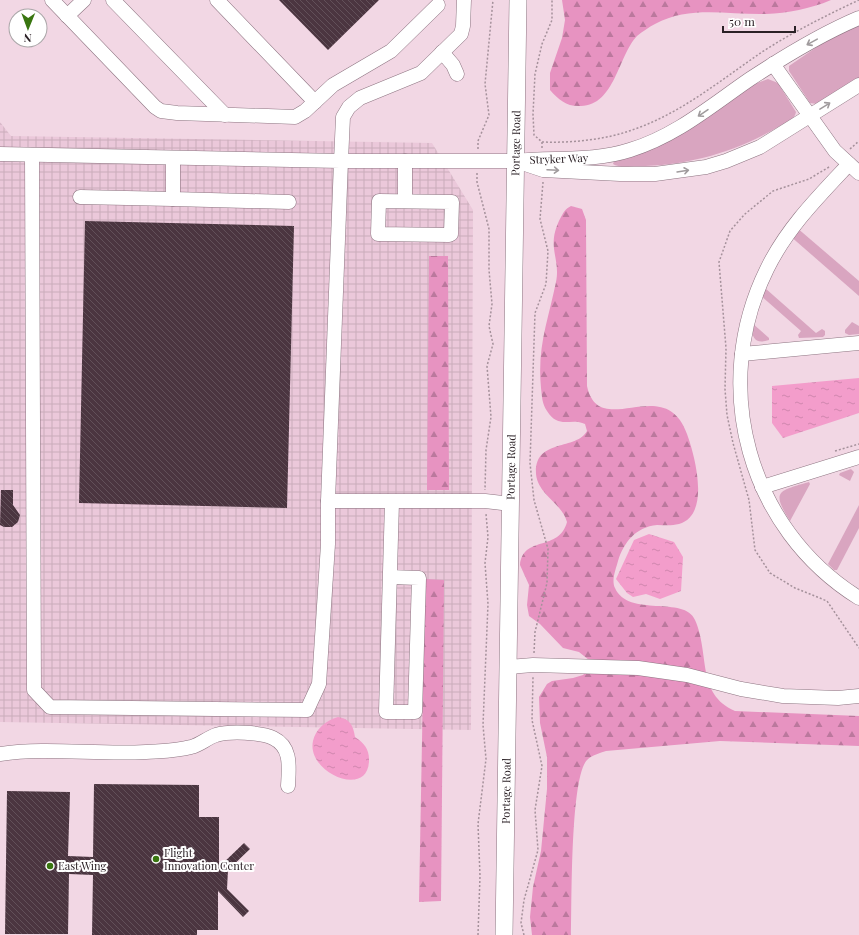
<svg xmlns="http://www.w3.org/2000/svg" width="859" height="935" viewBox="0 0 859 935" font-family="'Playfair Display',serif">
  <defs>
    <pattern id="industrial-grid" width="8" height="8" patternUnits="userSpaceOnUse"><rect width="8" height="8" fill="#ebc8da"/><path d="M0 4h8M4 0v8" fill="none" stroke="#caacbb"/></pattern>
    <pattern id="forest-firs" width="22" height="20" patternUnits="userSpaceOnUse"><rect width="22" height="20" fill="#e793c1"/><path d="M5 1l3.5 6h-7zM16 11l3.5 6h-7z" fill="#bb789d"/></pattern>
    <pattern id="water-ripples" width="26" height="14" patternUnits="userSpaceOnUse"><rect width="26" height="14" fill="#f39dcb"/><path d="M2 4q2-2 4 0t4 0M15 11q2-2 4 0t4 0" fill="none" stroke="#d087ae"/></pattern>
    <pattern id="building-back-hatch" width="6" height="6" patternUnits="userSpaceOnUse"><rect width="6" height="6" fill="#4b3540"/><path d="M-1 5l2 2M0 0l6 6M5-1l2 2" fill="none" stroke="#625059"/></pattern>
  </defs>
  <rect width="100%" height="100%" fill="#f2d7e4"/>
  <!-- industrial -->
  <polygon fill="url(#industrial-grid)" points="0,122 11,136 432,143 473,210 471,730 0,722"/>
  <!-- grass -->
  <g fill="#d9a5c0">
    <polygon points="859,22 859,78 817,104 810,103 789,71 789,66 843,29"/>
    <path d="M 768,79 L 778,83 L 796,112 C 795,120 784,124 778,127 C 735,152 687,166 637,166 C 630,166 619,168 613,164 L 614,161 L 746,87 Z"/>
    <polygon points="796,227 859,281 859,296 789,235"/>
    <polygon points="765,288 816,333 822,329 825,331 825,335 823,337 799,338 798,335 801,331 760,295"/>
    <polygon points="852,322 859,326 859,334 849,335 845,333 845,330"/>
    <path d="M 752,323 L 769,338 L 769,340 C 754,345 751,336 752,323 Z"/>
    <polygon points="851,469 854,472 850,481 839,475 840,473"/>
    <path d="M 809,482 L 810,484 L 790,521 C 771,491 778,491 809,482 Z"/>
    <polygon points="859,505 859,528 837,570 834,570 828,564"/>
  </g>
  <!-- forest -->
  <g fill="url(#forest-firs)">
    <path d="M 562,0 L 831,0 C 810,9 788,13 766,14 C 728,15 690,5 655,24 C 649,27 642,32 637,36 C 618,56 615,105 581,106 C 567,107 559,100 550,90 L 550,73 L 562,38 L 565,20 Z"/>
    <path d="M 571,206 L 582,209 L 586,220 L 587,386 C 599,442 665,371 687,434 C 695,456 711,515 679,524 C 671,526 665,525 657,525 C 636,527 624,542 618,561 C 616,569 611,580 615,588 C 628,618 685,595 695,620 C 710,653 696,694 735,711 L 859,716 L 859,746 L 720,741 L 606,751 C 600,753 592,755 587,760 C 570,778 572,905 571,935 L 532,935 L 530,917 L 533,887 L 541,851 L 547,789 L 547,757 L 540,723 L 539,697 L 547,684 L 552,681 L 573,678 L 583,675 L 588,670 L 589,660 L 579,652 L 563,648 L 540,624 L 529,616 L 527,605 L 529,585 L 520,565 C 523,535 559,552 567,522 C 562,503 538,495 536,474 C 534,438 576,451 587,431 L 585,424 C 571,417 559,430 547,411 C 542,404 542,396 541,388 C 537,347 548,321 556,282 C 561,257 545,247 561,217 C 564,212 565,209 571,206 Z"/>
    <polygon points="429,256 448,256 449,490 427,490"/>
    <polygon points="425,579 444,580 441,901 419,902"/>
  </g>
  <!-- water -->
  <g fill="url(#water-ripples)">
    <polygon points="859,378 859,413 783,438 772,423 772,386"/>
    <polygon points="649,534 674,542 683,557 681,591 660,599 646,594 633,597 627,593 616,579 634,540"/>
    <path d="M 338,717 C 350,719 353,725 355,737 C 364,743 369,749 369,759 C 370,800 306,773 313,741 C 315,730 326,720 338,717 Z"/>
  </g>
  <!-- building -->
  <g fill="url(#building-back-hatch)">
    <polygon points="279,0 379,0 328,50"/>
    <polygon points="85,221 294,226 287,508 79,503"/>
    <polygon points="1,490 13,490 13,505 20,515 18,522 12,527 4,527 0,525"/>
    <polygon points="94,784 199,785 199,817 219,817 219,867 244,843 250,849 228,870 227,889 249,911 243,917 218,891 218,930 197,930 197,935 92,935 93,875 69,874 68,934 5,934 7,791 70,792 68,856 93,857"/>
  </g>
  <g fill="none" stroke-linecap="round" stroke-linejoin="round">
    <!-- minor casing -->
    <g stroke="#8d7481" stroke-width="15">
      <g id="minor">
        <polyline points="52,0 155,107 161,111 177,113 295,117 305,111 333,85 391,51 438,5"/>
        <polyline points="113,0 225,115"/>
        <polyline points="217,0 315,102"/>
        <path id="s1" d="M 464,0 L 463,26 L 461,34 L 421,73 L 360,98 L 349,107 L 343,117 L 341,161 L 516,161 C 554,157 593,162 630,150 C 676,136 712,105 750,79 C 785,56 821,34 859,18"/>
        <polyline points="67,16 84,0"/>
        <polyline points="442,52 453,65 457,74"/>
        <polyline points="773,64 835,151 859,173"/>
        <polyline points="0,154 341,161 328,501"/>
        <polyline points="32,155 34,690 50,707 307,710 319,684 328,544 328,501 485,501 511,504"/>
        <polyline points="173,158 173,199 289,202"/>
        <polyline points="405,161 405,201"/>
        <polyline points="522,163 543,170 620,174 655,174 706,167 726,161 760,147 859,85"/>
        <path d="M 849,164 C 818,197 787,228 767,269 C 709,386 748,529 859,598"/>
        <polyline points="80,197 173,199"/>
        <polygon points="379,201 452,202 451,234 449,235 378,234"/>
        <polyline points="742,354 859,343"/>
        <polyline points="762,487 859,457"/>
        <polyline points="390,577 419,578 415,712 386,712 392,502"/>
        <polyline points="508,667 533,665 638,668 687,675 741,689 783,696 838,698 859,696"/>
        <path d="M 0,754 C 48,747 97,755 146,752 C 160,751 177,751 191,747 C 200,745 207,738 216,735 C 229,731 261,732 273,738 C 292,747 289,767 288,786"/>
      </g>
    </g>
    <!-- major casing -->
    <g stroke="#8d7481" stroke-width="18">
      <g id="major">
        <path id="s2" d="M 504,935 L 518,0"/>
      </g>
    </g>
    <!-- path -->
    <g stroke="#a5919b" stroke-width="1.5" stroke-dasharray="2 2" stroke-linecap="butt">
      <path d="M 542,142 C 572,143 604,140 632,130 C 680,114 721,80 762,52 C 793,32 825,16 859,0"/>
      <polyline points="542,148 542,142 534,135 533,114 535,74 542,44 552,20 552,0"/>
      <polyline points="478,149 478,141 489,115 485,84 493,0"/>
      <polyline points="850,149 859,141"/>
      <polyline points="829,167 809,179 773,191 745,214 730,231 719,262 726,348 725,389 727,415 733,443 749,500 755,550 770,573 795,588 827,601 859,648"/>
      <polyline points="477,173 477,182 489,229 489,270 492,304 489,326 493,344 487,366 491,417 486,450 485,490"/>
      <polyline points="835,451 859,444"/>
      <polyline points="534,653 535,632 547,583 548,549 534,500 530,463 535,313 546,284 548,251 540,219 543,182"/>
      <polyline points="478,935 480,876 478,824 486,759 483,725 488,604 485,563 488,537 486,514"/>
      <polyline points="524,935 521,923 524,900 538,850 535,810 542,766 532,720 533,677"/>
    </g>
    <!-- minor -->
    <use href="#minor" stroke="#fff" stroke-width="14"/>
    <!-- major -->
    <use href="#major" stroke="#fff" stroke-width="17"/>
  </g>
  <!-- one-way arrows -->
  <defs><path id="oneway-shaft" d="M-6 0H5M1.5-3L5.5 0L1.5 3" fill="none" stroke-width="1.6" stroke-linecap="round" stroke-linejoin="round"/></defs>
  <g stroke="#a09b9d">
    <use href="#oneway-shaft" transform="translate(812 42) rotate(151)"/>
    <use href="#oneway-shaft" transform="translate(825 106) rotate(-32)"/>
    <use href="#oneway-shaft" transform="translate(703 113) rotate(146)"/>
    <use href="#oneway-shaft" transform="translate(553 170) rotate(3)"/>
    <use href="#oneway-shaft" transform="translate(683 171) rotate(-9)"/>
  </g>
  <!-- markers -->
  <g fill="#397610" stroke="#fff" stroke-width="1.5">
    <circle cx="156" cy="859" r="4"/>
    <circle cx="50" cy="866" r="4"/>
  </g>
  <g text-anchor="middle" stroke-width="4" stroke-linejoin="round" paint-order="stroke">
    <!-- street labels -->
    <g font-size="11" fill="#2b2126" stroke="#fff">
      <text dy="4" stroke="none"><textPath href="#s2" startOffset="792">Portage Road</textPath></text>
      <text dy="4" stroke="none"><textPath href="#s1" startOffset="444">Stryker Way</textPath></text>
      <text dy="4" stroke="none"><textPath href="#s2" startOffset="468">Portage Road</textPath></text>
      <text dy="4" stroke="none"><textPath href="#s2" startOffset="144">Portage Road</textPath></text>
    </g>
    <!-- poi labels -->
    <g font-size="11" fill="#2b2126" stroke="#fff" text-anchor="start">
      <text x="164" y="857">Flight<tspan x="164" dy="13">Innovation Center</tspan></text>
      <text x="58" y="870">East Wing</text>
    </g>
  </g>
  <!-- north arrow -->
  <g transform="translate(28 28) rotate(181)"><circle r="19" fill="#ffffff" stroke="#aaa6a8"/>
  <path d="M0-3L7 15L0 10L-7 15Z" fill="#397610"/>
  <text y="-6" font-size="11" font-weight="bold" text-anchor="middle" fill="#2b2126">N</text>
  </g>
  <!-- scale -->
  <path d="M723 26v6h72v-6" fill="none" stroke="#2b2126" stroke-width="2"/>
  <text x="729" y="26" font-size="12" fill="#2b2126" stroke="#ffffff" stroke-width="3" paint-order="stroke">50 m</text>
</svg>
